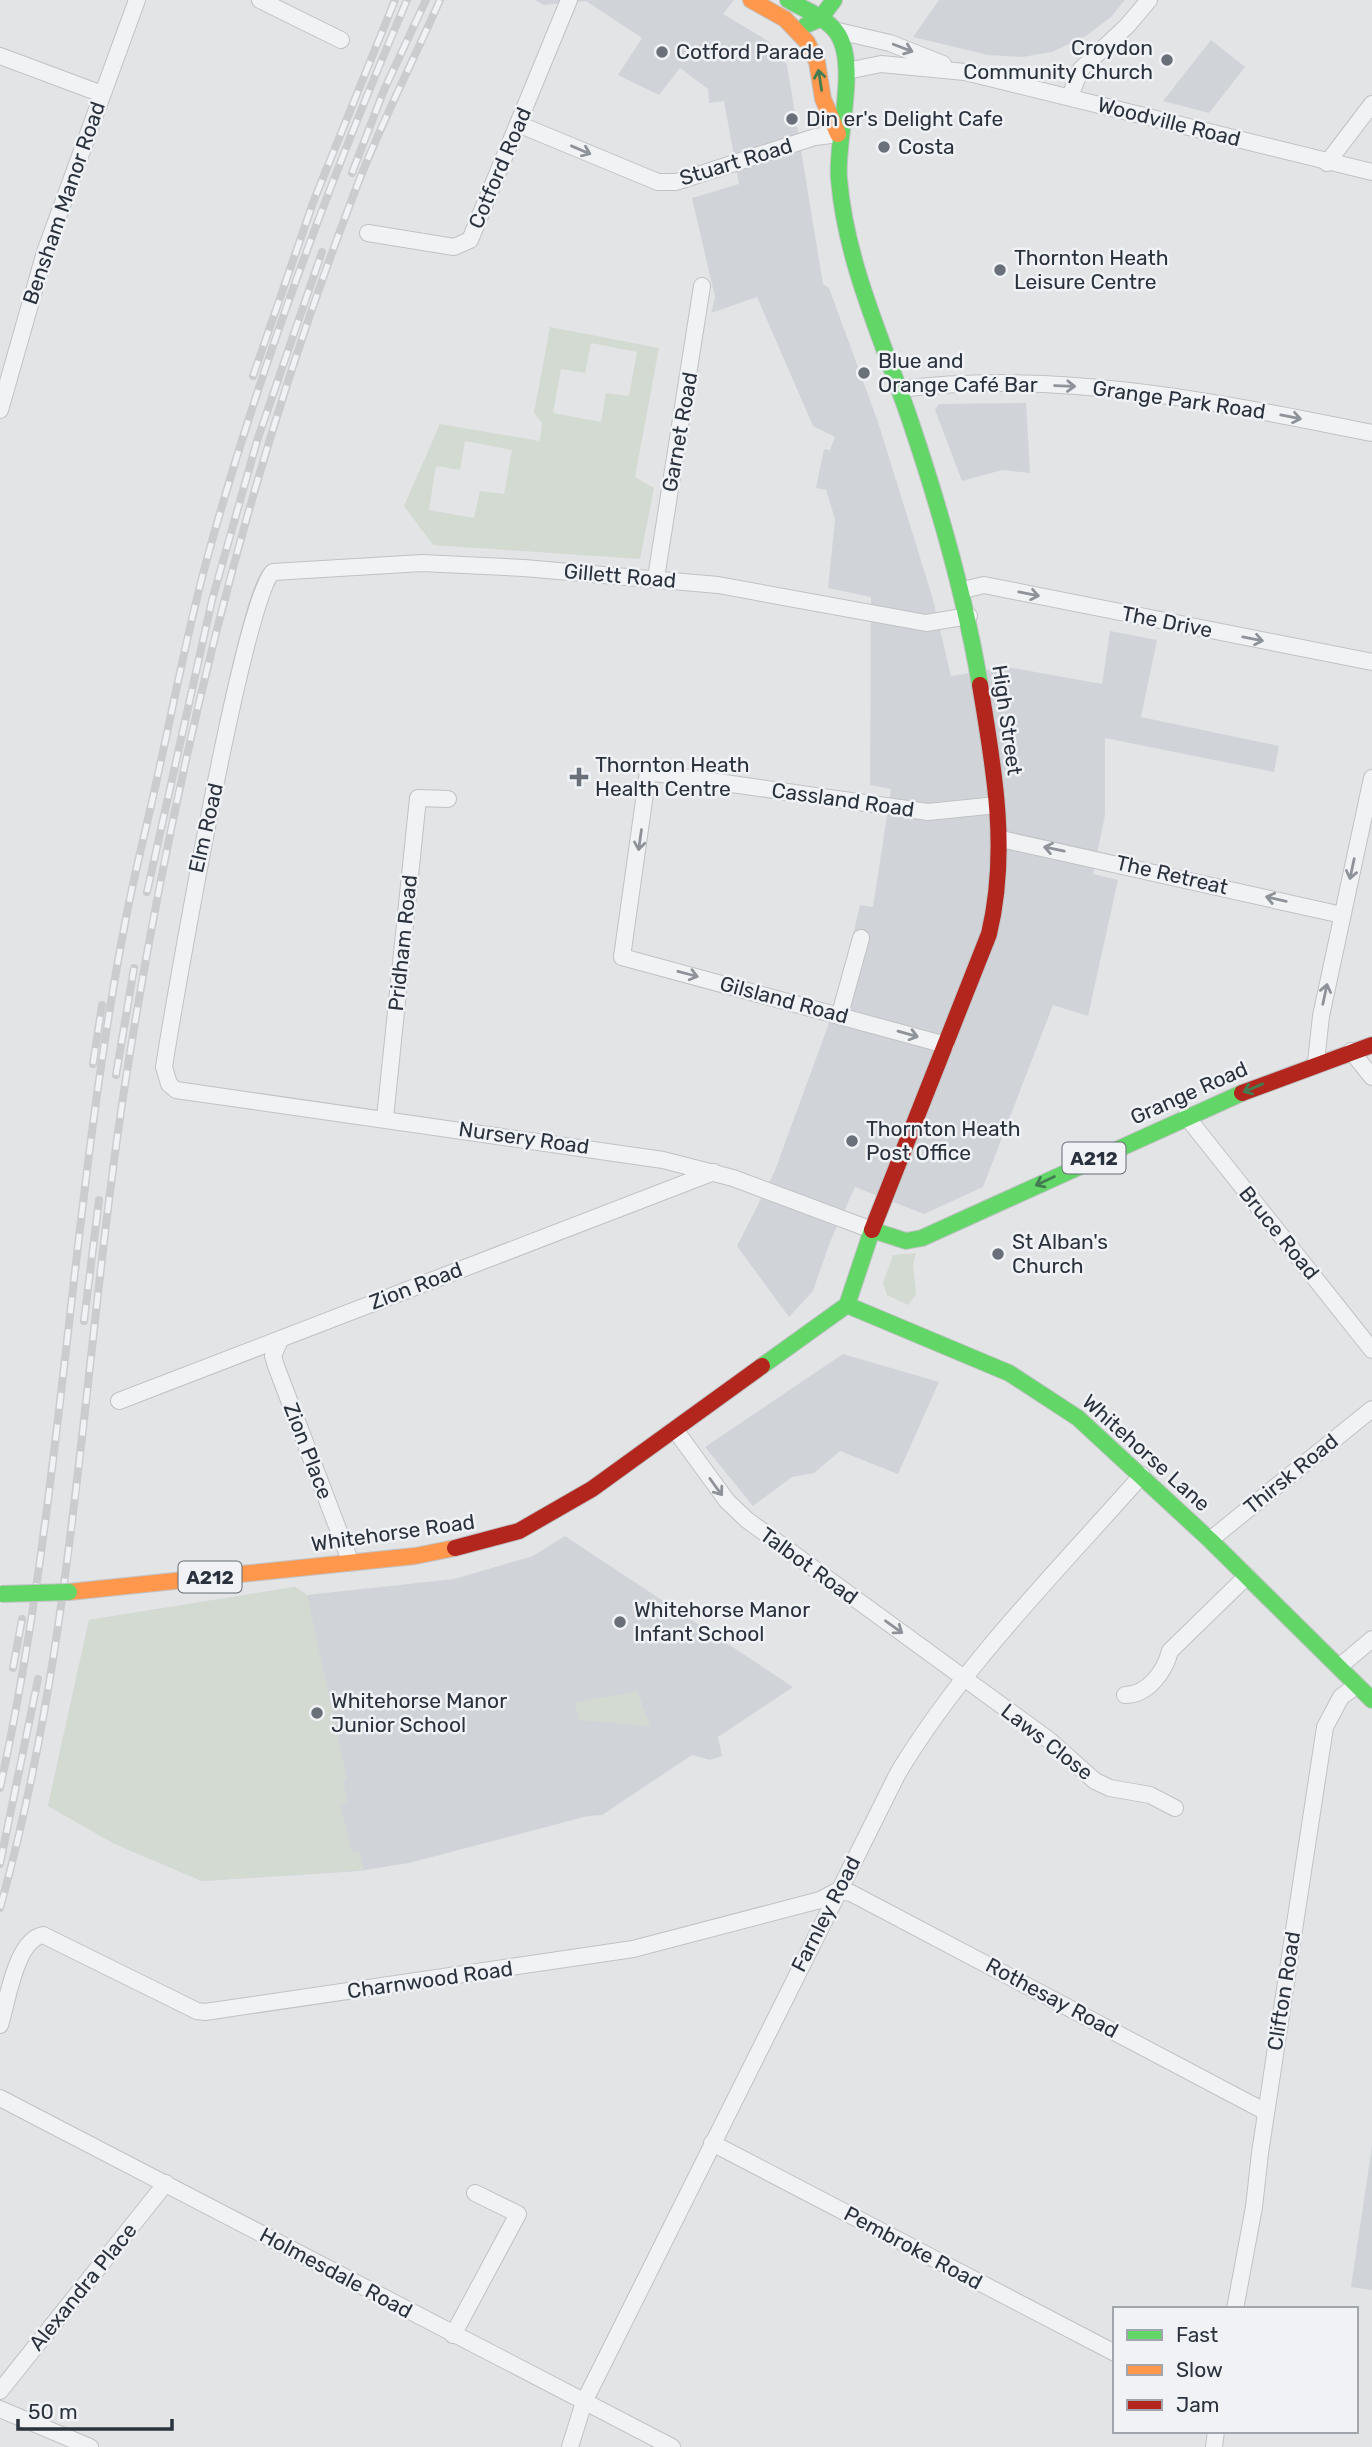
<svg xmlns="http://www.w3.org/2000/svg" width="1372" height="2447" viewBox="0 0 1372 2447" font-family="Rubik,sans-serif">
  <rect width="100%" height="100%" fill="#e2e4e6"/>
  <!-- built -->
  <g fill="#d0d4d9">
    <polygon points="535,0 734,0 723,14 768,41 787,65 823,284 829,288 878,422 932,596 951,676 1007,667 1102,684 1110,631 1157,640 1141,717 1279,746 1274,772 1105,738 1105,815 1093,874 1118,880 1088,1016 1053,1005 983,1187 924,1214 855,1187 830,1242 813,1291 789,1317 737,1246 774,1173 839,996 860,905 873,907 891,789 870,785 871,597 828,588 835,519 826,490 816,488 824,449 830,450 835,437 813,426 757,297 711,313 715,297 692,198 739,184 724,101 709,103 708,89 680,68 659,95 618,75 642,38 586,1 544,5"/>
    <polygon points="939,0 1125,0 1111,17 1086,36 1052,52 1022,57 988,55 913,37"/>
    <polygon points="1211,40 1245,67 1209,113 1163,101"/>
    <polygon points="1026,403 1030,473 1002,470 962,481 935,410 939,404"/>
    <polygon points="843,1354 939,1382 898,1474 840,1451 814,1473 792,1477 753,1506 705,1447"/>
    <polygon points="565,1536 793,1687 718,1737 722,1756 710,1760 692,1755 602,1815 588,1816 409,1863 359,1871 202,1881 115,1844 48,1806 89,1620 295,1587 307,1595 454,1579 533,1556"/>
    <polygon points="1372,2146 1372,2290 1351,2287"/>
  </g>
  <!-- green -->
  <g fill="#d3dad2" fill-rule="evenodd">
    <path d="M 550,327 L 659,348 L 635,477 L 654,488 L 640,559 L 433,545 L 404,506 L 440,424 L 540,441 L 542,423 L 534,413 ZM 591,343 L 637,352 L 629,396 L 606,393 L 601,422 L 553,413 L 561,369 L 585,373 ZM 465,441 L 512,450 L 504,494 L 480,491 L 474,518 L 429,510 L 436,466 L 460,470 Z"/>
    <polygon points="916,1253 913,1265 916,1294 908,1305 887,1295 883,1283 893,1255"/>
    <polygon points="295,1587 307,1595 347,1779 343,1780 347,1802 340,1804 352,1853 360,1852 364,1870 202,1881 115,1844 48,1806 89,1620"/>
    <polygon points="637,1691 650,1726 579,1720 575,1703"/>
  </g>
  <g fill="none" stroke-linecap="round" stroke-linejoin="round">
    <!-- street casing -->
    <g stroke="#c0c2c4" stroke-width="18">
      <g id="street">
        <polyline points="260,0 341,40"/>
        <polyline points="838,31 890,43 943,64"/>
        <polyline points="0,56 102,94"/>
        <polyline points="847,71 881,64 965,72 1372,172"/>
        <polyline points="1070,96 1081,69 1127,26 1149,0"/>
        <polyline points="518,124 658,182 676,182 815,137 838,134"/>
        <polyline points="1327,163 1372,104"/>
        <polyline points="368,233 454,247 470,240 569,0"/>
        <path d="M 900,389 C 1059,369 1217,402 1372,433"/>
        <polyline points="0,410 45,252 137,0"/>
        <polyline points="656,578 702,286"/>
        <polyline points="963,590 984,585 1372,662"/>
        <polyline points="1001,839 1342,915"/>
        <polyline points="840,1014 861,938"/>
        <polyline points="946,1045 622,957 648,772 928,812 997,805"/>
        <polyline points="1351,1051 1372,1077"/>
        <polyline points="1316,1062 1321,1016 1372,778"/>
        <polyline points="1186,1116 1372,1350"/>
        <polyline points="385,1118 418,798 448,799"/>
        <path d="M 872,1230 L 733,1178 L 663,1160 L 176,1090 L 169,1084 L 164,1067 C 173,1008 245,591 273,572 L 422,563 L 524,568 L 718,585 L 926,623 L 969,616"/>
        <polyline points="280,1340 273,1356 276,1366 351,1563"/>
        <polyline points="119,1401 714,1172"/>
        <polyline points="676,1431 727,1501 747,1520 1049,1740 1095,1781 1110,1788 1150,1795 1175,1808"/>
        <polyline points="1210,1540 1372,1409"/>
        <polyline points="1339,1667 1372,1639"/>
        <path d="M 1125,1695 C 1148,1695 1165,1671 1170,1651 L 1247,1576"/>
        <path d="M 0,2025 C 8,1999 16,1940 43,1935 L 197,2011 L 205,2012 L 633,1949 L 820,1900 L 837,1891 L 851,1893 L 1266,2112"/>
        <polyline points="0,2098 672,2447"/>
        <polyline points="712,2143 1115,2353"/>
        <polyline points="1235,2309 1254,2207 1260,2153 1325,1727 1341,1697 1357,1685"/>
        <polyline points="453,2335 518,2214 475,2193"/>
        <polyline points="0,2391 166,2183"/>
        <polyline points="0,2409 90,2447"/>
        <path d="M 570,2447 L 584,2402 L 898,1773 C 963,1665 1059,1569 1142,1475"/>
        <polyline points="1214,2447 1216,2431"/>
      </g>
    </g>
    <!-- fast casing -->
    <g stroke="#c0c2c4" stroke-width="18">
      <g id="fast">
        <path d="M 788,0 C 803,9 821,15 833,28 C 862,57 835,139 839,179 C 846,264 884,343 911,423 C 940,509 965,596 980,685"/>
        <polyline points="806,25 820,19 834,0"/>
        <polyline points="847,1305 1009,1373 1078,1418 1210,1540 1372,1700"/>
        <polyline points="762,1366 847,1305 872,1230 906,1241 922,1238 1242,1093"/>
      </g>
    </g>
    <!-- slow casing -->
    <g stroke="#c0c2c4" stroke-width="18">
      <g id="slow">
        <polyline points="751,0 785,19 807,42 817,62 823,99 838,134"/>
        <polyline points="69,1592 415,1556 455,1548"/>
      </g>
    </g>
    <!-- jam casing -->
    <g stroke="#c0c2c4" stroke-width="18">
      <g id="jam">
        <polyline points="1242,1093 1372,1045"/>
        <path d="M 872,1230 L 989,934 C 1009,851 994,768 980,685"/>
        <polyline points="455,1548 519,1531 592,1489 762,1366"/>
      </g>
    </g>
    <!-- street -->
    <use href="#street" stroke="#f1f2f4" stroke-width="16"/>
    <!-- fast -->
    <use href="#fast" stroke="#63d668" stroke-width="16"/>
    <!-- slow -->
    <use href="#slow" stroke="#ff974d" stroke-width="16"/>
    <!-- jam -->
    <use href="#jam" stroke="#b3261e" stroke-width="16"/>
    <!-- rail casing -->
    <g stroke="#cbccce" stroke-width="8">
      <g id="rail">
        <polyline points="352,173 384,90 426,0"/>
        <polyline points="253,376 314,200 395,0"/>
        <polyline points="147,892 212,600 257,441 322,252"/>
        <polyline points="93,1064 102,1005"/>
        <polyline points="116,1075 134,968"/>
        <polyline points="84,1321 99,1200"/>
        <polyline points="13,1668 22,1619"/>
        <path d="M 0,1788 C 63,1501 70,1206 126,918 C 135,870 148,822 158,774 C 175,699 189,622 210,548 C 262,361 331,178 407,0"/>
        <polyline points="0,1864 38,1679"/>
        <path d="M 0,1908 C 76,1638 83,1354 126,1078 C 173,779 244,482 352,199 C 377,131 411,66 440,0"/>
      </g>
    </g>
    <!-- rail -->
    <use href="#rail" stroke="#f0f2f6" stroke-width="5" stroke-dasharray="16" stroke-linecap="butt"/>
    <!-- fast-bridge casing -->
    <g stroke="#bec1c4" stroke-width="18" stroke-linecap="butt">
      <polyline id="fast-bridge" points="1,1594 69,1592"/>
    </g>
    <!-- fast-bridge -->
    <use href="#fast-bridge" stroke="#63d668" stroke-width="16"/>
  </g>
  <!-- one-way arrows -->
  <defs><path id="oneway-shaft" d="M-6 0H5M1.5-3L5.5 0L1.5 3" fill="none" stroke-width="1.6" stroke-linecap="round" stroke-linejoin="round" transform="scale(1.75)"/></defs>
  <g stroke="#8e9299">
    <use href="#oneway-shaft" transform="translate(903 48) rotate(21)"/>
    <use href="#oneway-shaft" transform="translate(581 150) rotate(23)"/>
    <use href="#oneway-shaft" transform="translate(1065 386) rotate(2)"/>
    <use href="#oneway-shaft" transform="translate(1291 417) rotate(11)"/>
    <use href="#oneway-shaft" transform="translate(1029 594) rotate(11)"/>
    <use href="#oneway-shaft" transform="translate(1253 639) rotate(11)"/>
    <use href="#oneway-shaft" transform="translate(640 840) rotate(98)"/>
    <use href="#oneway-shaft" transform="translate(1054 849) rotate(-168)"/>
    <use href="#oneway-shaft" transform="translate(1352 869) rotate(102)"/>
    <use href="#oneway-shaft" transform="translate(1276 899) rotate(-167)"/>
    <use href="#oneway-shaft" transform="translate(688 974) rotate(15)"/>
    <use href="#oneway-shaft" transform="translate(1325 994) rotate(-78)"/>
    <use href="#oneway-shaft" transform="translate(908 1034) rotate(16)"/>
    <use href="#oneway-shaft" transform="translate(716 1487) rotate(54)"/>
    <use href="#oneway-shaft" transform="translate(894 1627) rotate(36)"/>
  </g>
  <g stroke="#447c51">
    <use href="#oneway-shaft" transform="translate(820 80) rotate(-99)"/>
    <use href="#oneway-shaft" transform="translate(1253 1088) rotate(157)"/>
    <use href="#oneway-shaft" transform="translate(1045 1181) rotate(155)"/>
  </g>
  <!-- markers -->
  <g fill="#6a7079" stroke="#f0f2f6" stroke-width="2.5">
    <circle cx="662" cy="52" r="7"/>
    <circle cx="1167" cy="60" r="7"/>
    <circle cx="792" cy="119" r="7"/>
    <circle cx="884" cy="147" r="7"/>
    <circle cx="1000" cy="270" r="7"/>
    <circle cx="864" cy="373" r="7"/>
    <path d="M575.5 766.5h7v7h7v7h-7v7h-7v-7h-7v-7h7z"/>
    <circle cx="852" cy="1141" r="7"/>
    <circle cx="998" cy="1254" r="7"/>
    <circle cx="620" cy="1622" r="7"/>
    <circle cx="317" cy="1713" r="7"/>
  </g>
  <g text-anchor="middle" stroke-width="5" stroke-linejoin="round" paint-order="stroke">
    <!-- shield labels -->
    <g fill="#f0f2f6" stroke="#656c75" stroke-width="2">
      <rect x="1062.5" y="1142.5" width="63" height="31" rx="5"/>
      <rect x="178.5" y="1561.5" width="63" height="31" rx="5"/>
    </g>
    <g font-size="19" font-weight="bold" fill="#2a323e">
      <text x="1094" y="1165">A212</text>
      <text x="210" y="1584">A212</text>
    </g>
    <!-- poi labels -->
    <g font-size="21" fill="#2a323e" stroke="#f0f2f6" text-anchor="start">
      <text x="1153" y="55" text-anchor="end">Croydon<tspan x="1153" dy="24">Community Church</tspan></text>
      <text x="676" y="59">Cotford Parade</text>
      <text x="806" y="126">Din er's Delight Cafe</text>
      <text x="898" y="154">Costa</text>
      <text x="1014" y="265">Thornton Heath<tspan x="1014" dy="24">Leisure Centre</tspan></text>
      <text x="878" y="368">Blue and<tspan x="878" dy="24">Orange Café Bar</tspan></text>
      <text x="595" y="772">Thornton Heath<tspan x="595" dy="24">Health Centre</tspan></text>
      <text x="866" y="1136">Thornton Heath<tspan x="866" dy="24">Post Office</tspan></text>
      <text x="1012" y="1249">St Alban's<tspan x="1012" dy="24">Church</tspan></text>
      <text x="634" y="1617">Whitehorse Manor<tspan x="634" dy="24">Infant School</tspan></text>
      <text x="331" y="1708">Whitehorse Manor<tspan x="331" dy="24">Junior School</tspan></text>
    </g>
    <!-- street labels -->
    <g font-size="21" fill="#2a323e" stroke="#f0f2f6">
      <text transform="translate(1169 122) rotate(14)" y="7">Woodville Road</text>
      <text transform="translate(736 162) rotate(-17)" y="7">Stuart Road</text>
      <text transform="translate(500 168) rotate(-67)" y="7">Cotford Road</text>
      <text transform="translate(64 203) rotate(-71)" y="7">Bensham Manor Road</text>
      <text transform="translate(1179 400) rotate(8)" y="7">Grange Park Road</text>
      <text transform="translate(680 432) rotate(-80)" y="7">Garnet Road</text>
      <text transform="translate(620 576) rotate(5)" y="7">Gillett Road</text>
      <text transform="translate(1167 622) rotate(11)" y="7">The Drive</text>
      <text transform="translate(1007 720) rotate(82)" y="7">High Street</text>
      <text transform="translate(843 800) rotate(8)" y="7">Cassland Road</text>
      <text transform="translate(206 828) rotate(-77)" y="7">Elm Road</text>
      <text transform="translate(1172 875) rotate(13)" y="7">The Retreat</text>
      <text transform="translate(403 943) rotate(-84)" y="7">Pridham Road</text>
      <text transform="translate(784 1000) rotate(15)" y="7">Gilsland Road</text>
      <text transform="translate(1189 1093) rotate(-24)" y="7">Grange Road</text>
      <text transform="translate(524 1138) rotate(8)" y="7">Nursery Road</text>
      <text transform="translate(1279 1233) rotate(51)" y="7">Bruce Road</text>
      <text transform="translate(416 1286) rotate(-21)" y="7">Zion Road</text>
      <text transform="translate(308 1451) rotate(69)" y="7">Zion Place</text>
      <text transform="translate(1146 1453) rotate(42)" y="7">Whitehorse Lane</text>
      <text transform="translate(1291 1474) rotate(-39)" y="7">Thirsk Road</text>
      <text transform="translate(393 1533) rotate(-8)" y="7">Whitehorse Road</text>
      <text transform="translate(809 1566) rotate(36)" y="7">Talbot Road</text>
      <text transform="translate(1047 1742) rotate(38)" y="7">Laws Close</text>
      <text transform="translate(826 1914) rotate(-63)" y="7">Farnley Road</text>
      <text transform="translate(430 1980) rotate(-8)" y="7">Charnwood Road</text>
      <text transform="translate(1284 1991) rotate(-81)" y="7">Clifton Road</text>
      <text transform="translate(1052 1998) rotate(28)" y="7">Rothesay Road</text>
      <text transform="translate(913 2248) rotate(28)" y="7">Pembroke Road</text>
      <text transform="translate(336 2273) rotate(28)" y="7">Holmesdale Road</text>
      <text transform="translate(83 2287) rotate(-51)" y="7">Alexandra Place</text>
    </g>
  </g>
  <!-- legend -->
  <rect x="1113" y="2307" width="245" height="126" fill="#f0f2f6" stroke="#a1a5ac" stroke-width="2"/>
  <rect x="1127" y="2330" width="35" height="10" fill="#63d668" stroke="#a1a5ac" stroke-width="2"/>
  <text x="1176" y="2342" font-size="21" fill="#2a323e">Fast</text>
  <rect x="1127" y="2365" width="35" height="10" fill="#ff974d" stroke="#a1a5ac" stroke-width="2"/>
  <text x="1176" y="2377" font-size="21" fill="#2a323e">Slow</text>
  <rect x="1127" y="2400" width="35" height="10" fill="#b3261e" stroke="#a1a5ac" stroke-width="2"/>
  <text x="1176" y="2412" font-size="21" fill="#2a323e">Jam</text>
  <!-- scale -->
  <path d="M18 2419v10h154v-10" fill="none" stroke="#2a323e" stroke-width="3.5"/>
  <text x="28" y="2419" font-size="21" fill="#2a323e" stroke="#f0f2f6" stroke-width="5" paint-order="stroke">50 m</text>
</svg>
